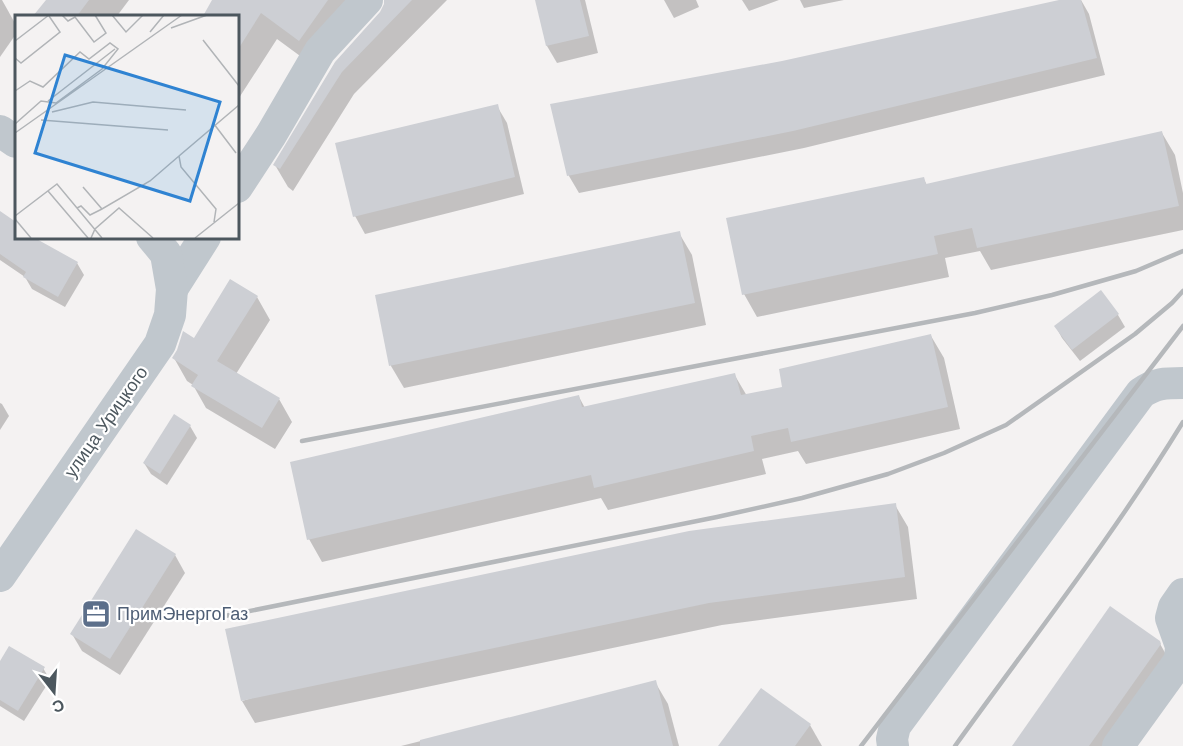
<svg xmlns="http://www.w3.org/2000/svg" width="1183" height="746" viewBox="0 0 1183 746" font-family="'Work Sans',sans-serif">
  <rect width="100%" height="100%" fill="#f4f2f2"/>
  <!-- shadow -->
  <g fill="#0003">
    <polygon points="0,0 2,0 16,25 16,34 0,57"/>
    <polygon points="47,0 129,0 117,16 36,16"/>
    <polygon points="214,0 363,0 311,64 277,39 237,101 237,16 204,16"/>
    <polygon points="386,0 447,0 354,94 293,191 288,187 275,165 381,13"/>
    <polygon points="536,0 585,0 598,53 557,63 547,46"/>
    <polygon points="664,0 696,0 699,7 674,18"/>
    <polygon points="742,0 779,0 749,11"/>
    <polygon points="800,0 844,0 804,8"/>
    <polygon points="1066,0 1081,0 1089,14 1105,75 804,148 579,193 569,176 552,105 782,63"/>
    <polygon points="497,106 507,123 524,194 365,234 355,216"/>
    <polygon points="1162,133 1175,155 1183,193 1183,230 991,270 980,251 945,258 949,277 757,317 744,294 923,178 927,185"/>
    <polygon points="5,216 16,223 16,237 31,237 77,263 84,275 65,307 32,289 25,277 0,260 0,223"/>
    <polygon points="679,233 692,255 706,325 404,388 391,366 377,296"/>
    <polygon points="1101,292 1118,315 1125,327 1080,361 1062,338 1056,327"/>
    <polygon points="257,297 270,320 236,374 279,399 292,422 275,449 206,408 193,385 187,381 174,358 194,340"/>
    <polygon points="931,336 944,358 960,429 806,464 798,451 762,459 766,474 608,510 601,498 322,562 309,539 579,397 585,408 734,374 747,396 784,388"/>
    <polygon points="0,403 2,404 9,416 0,430"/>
    <polygon points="175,416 190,426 197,438 167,485 151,474 144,463"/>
    <polygon points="895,505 908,527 917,599 722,625 255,723 242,701"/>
    <polygon points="175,555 185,573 120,675 82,651 72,634"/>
    <polygon points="1159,642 1172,665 1117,746 1014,746"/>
    <polygon points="0,664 43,668 50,680 24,721 0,706"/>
    <polygon points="655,682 668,704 679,746 401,746"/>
    <polygon points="761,690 810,725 822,746 720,746"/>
  </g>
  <!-- building -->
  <g fill="#cdcfd4">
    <polygon points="46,0 89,0 77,16 33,16"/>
    <polygon points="212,0 328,0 299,41 261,13 237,51 237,16 203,16"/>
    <polygon points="384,0 412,0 342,72 280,169 273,165 335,62 380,12 384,4"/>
    <polygon points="535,0 580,0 589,36 546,46"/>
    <polygon points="1059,0 1081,0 1097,58 793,131 567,176 550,104 782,61"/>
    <polygon points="498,104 515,177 353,217 335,143"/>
    <polygon points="1162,131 1179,206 977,248 972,228 934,236 938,254 742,295 726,218 924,177 926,184"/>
    <polygon points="0,211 16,222 16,237 33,237 78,262 58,297 23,277 26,272 0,254"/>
    <polygon points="680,231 695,303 389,366 375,295"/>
    <polygon points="230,279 258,296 217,361 280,398 262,428 191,386 198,375 172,358 177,350 183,331 194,338"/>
    <polygon points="1101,290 1119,314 1072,350 1054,326"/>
    <polygon points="931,334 948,407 791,442 788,428 751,436 754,451 594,488 591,475 307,540 290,462 579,395 582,407 735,373 741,395 782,387 779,369"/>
    <polygon points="174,414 191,425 160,474 143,463"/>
    <polygon points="896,503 905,577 709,603 241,701 225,629 689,531"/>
    <polygon points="136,529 176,554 110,659 70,634"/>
    <polygon points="1110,606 1160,641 1161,644 1089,746 1012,746"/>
    <polygon points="9,646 45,667 18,711 0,700 0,661"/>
    <polygon points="656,680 673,746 420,746 420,740"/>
    <polygon points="761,688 811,724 795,746 718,746"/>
  </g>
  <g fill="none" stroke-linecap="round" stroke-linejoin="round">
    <!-- minor -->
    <g stroke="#c0c7cd" stroke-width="32">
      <polyline points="0,131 16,142"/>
      <polyline points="237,187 271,135 320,51 367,0"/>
      <polyline points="172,289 205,237"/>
      <polyline points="0,576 160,344 170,315 172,289 166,254 152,237"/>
      <path d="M 893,746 L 892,739 L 895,726 L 1141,393 C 1156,383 1165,383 1183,383"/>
      <polyline points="1118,746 1180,660 1181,646 1171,618 1174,607 1183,594"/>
    </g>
    <!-- rail -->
    <g stroke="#b5b8bb" stroke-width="4.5">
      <polyline points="302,441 975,313 1052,295 1136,271 1183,251"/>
      <polyline points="225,616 717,517 802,498 888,474 944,453 1006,425 1135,334 1172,303 1183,291"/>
      <polyline points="861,746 1183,326"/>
      <path d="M 955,746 C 1032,639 1114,535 1183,422"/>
    </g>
  </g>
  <!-- icons -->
  <defs>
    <g id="office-square" transform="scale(1.5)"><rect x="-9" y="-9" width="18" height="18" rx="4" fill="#5c6f8a" stroke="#fff"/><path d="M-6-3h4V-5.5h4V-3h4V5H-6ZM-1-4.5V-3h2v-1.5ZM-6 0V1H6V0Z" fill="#fff"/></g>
  </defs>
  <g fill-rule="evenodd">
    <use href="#office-square" x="96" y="614"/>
  </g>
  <g text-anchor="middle" stroke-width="4.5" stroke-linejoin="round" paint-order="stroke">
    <!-- street labels -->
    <g font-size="18" fill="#4c575e" stroke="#fff">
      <text transform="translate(106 422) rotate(-55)" y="6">улица Урицкого</text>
    </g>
    <!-- service labels -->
    <g font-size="18" fill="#4e5e75" stroke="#fff" text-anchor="start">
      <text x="117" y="620">ПримЭнергоГаз</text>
    </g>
  </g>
  <!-- overview -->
  <g transform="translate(15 15)">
    <rect width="224" height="224" fill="#f4f2f2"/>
    <path fill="none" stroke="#b1b4b7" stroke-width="1.5" d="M 47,0 L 53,6 L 60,2 L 79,27 L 91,18 L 80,0M 97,0 L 111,17 L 128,0M 156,13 L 192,0M 135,17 L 149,0M 188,25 L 224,71M 0,26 L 34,0M 0,43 L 6,48 L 45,17 L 34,1M 0,76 L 15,66 L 28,72 L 65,37 L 74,44 L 95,28 L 103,34 L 87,54 L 41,88 L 26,86 L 0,109M 33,86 L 100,34M 37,97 L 78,87 L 171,95M 26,105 L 153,115M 199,109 L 221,138M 0,118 L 167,0M 68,172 L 87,194 L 135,166 L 164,141M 33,176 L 73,223M 62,193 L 66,191 L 75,200 L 87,194M 0,201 L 42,169 L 87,223M 0,204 L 16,223M 199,207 L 201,194 L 166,152 L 164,141 L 224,90M 76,223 L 80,214 L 104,193 L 138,223M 180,223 L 224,188"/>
    <path fill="#2f83d2" fill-opacity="0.15" stroke="#2f83d2" stroke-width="3" d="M 50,40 L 205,87 L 175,186 L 20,138 Z"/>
    <rect width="224" height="224" fill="none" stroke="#4c575e" stroke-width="3"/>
  </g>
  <!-- north arrow -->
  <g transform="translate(54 692) rotate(163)" stroke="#ffffff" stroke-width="4.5" paint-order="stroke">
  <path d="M0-4.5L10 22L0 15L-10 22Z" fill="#4c575e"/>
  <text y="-9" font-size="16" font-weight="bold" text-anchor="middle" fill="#4c575e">С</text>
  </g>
</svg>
